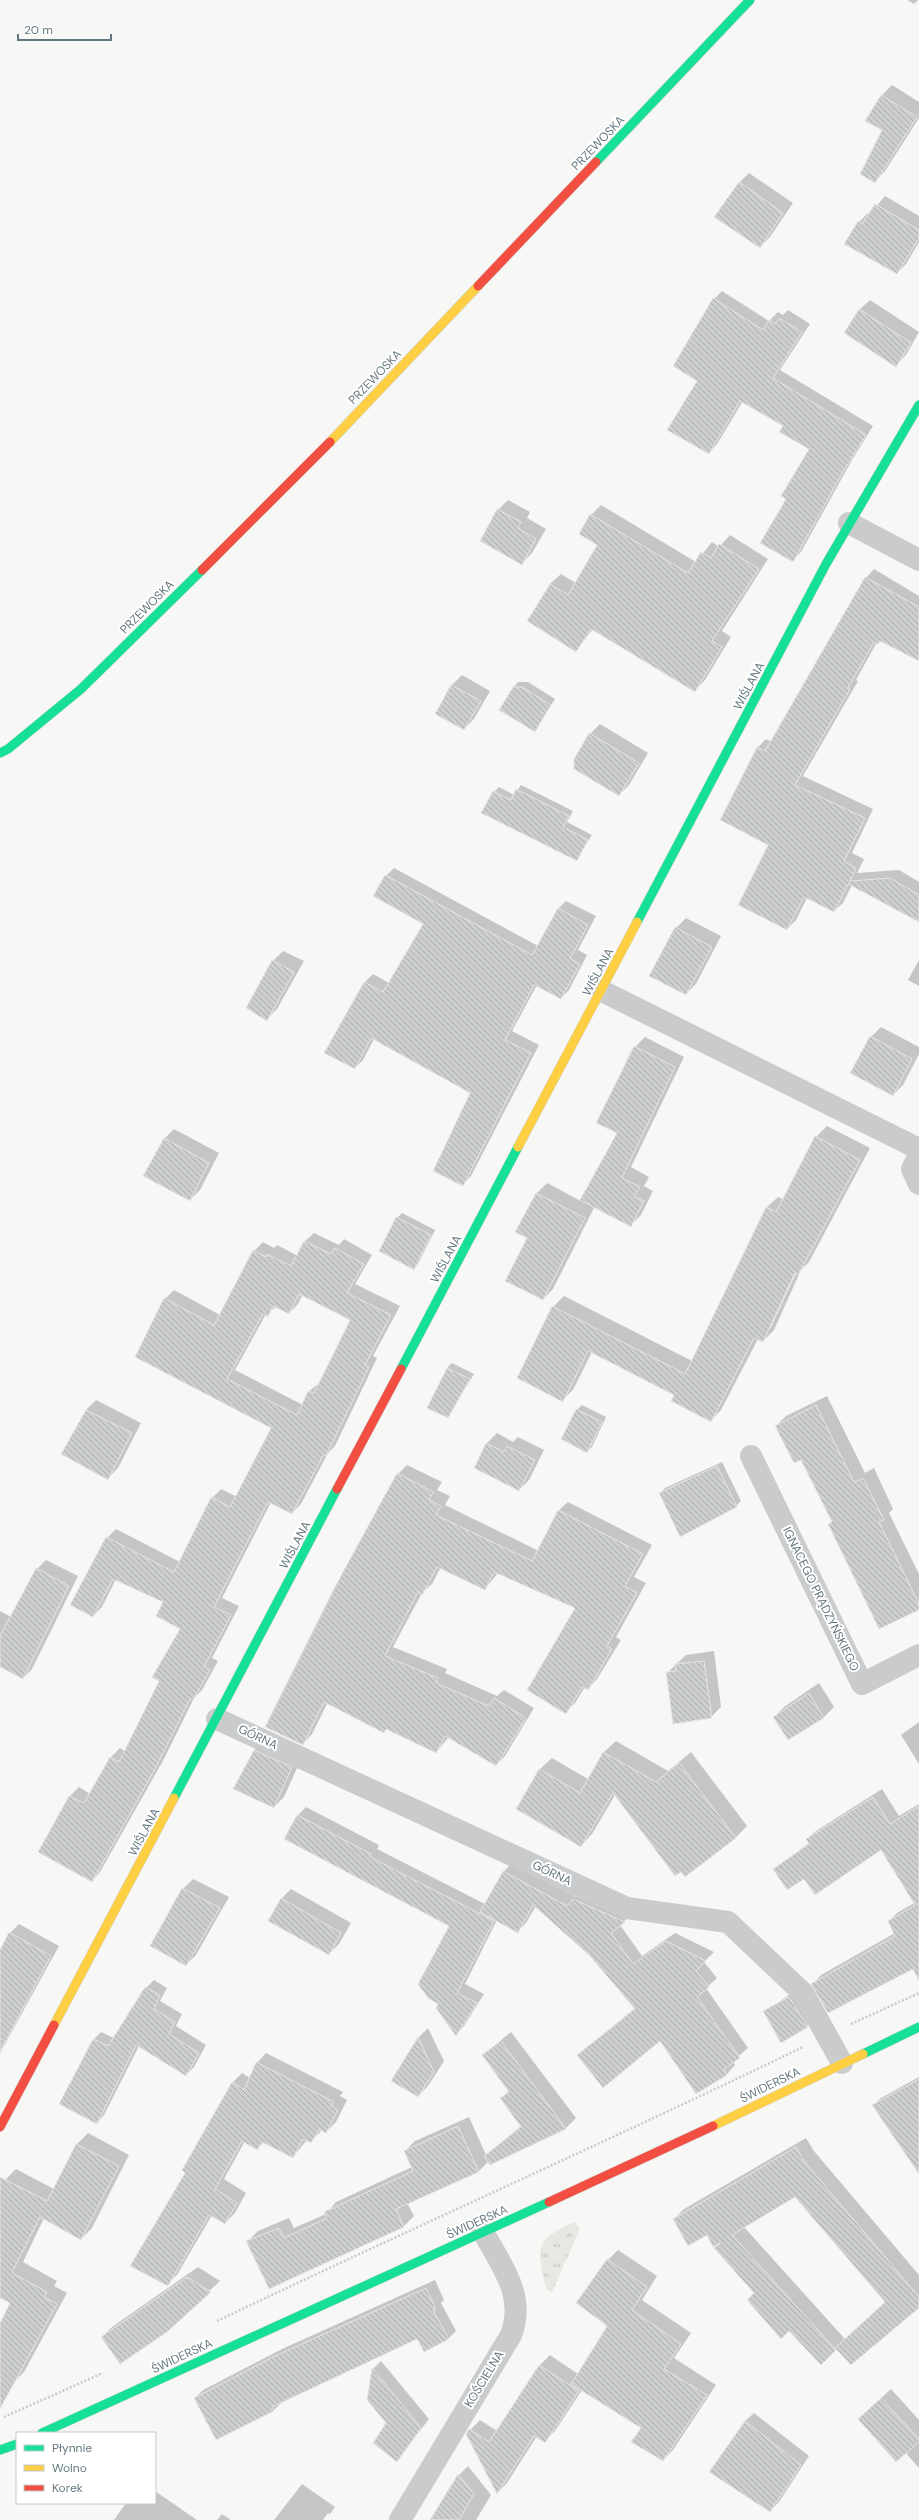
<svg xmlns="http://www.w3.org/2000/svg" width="919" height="2520" viewBox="0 0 919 2520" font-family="'DM Sans',sans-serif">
  <defs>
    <pattern id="grass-tufts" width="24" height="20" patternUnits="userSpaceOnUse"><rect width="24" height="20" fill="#e6e9e3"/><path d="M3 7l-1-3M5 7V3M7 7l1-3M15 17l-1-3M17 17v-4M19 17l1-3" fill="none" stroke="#bec2bd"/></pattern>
    <pattern id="building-back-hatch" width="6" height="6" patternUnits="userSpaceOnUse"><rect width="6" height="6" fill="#cdcfcf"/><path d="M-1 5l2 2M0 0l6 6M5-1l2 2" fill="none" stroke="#aaadad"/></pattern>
  </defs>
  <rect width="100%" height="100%" fill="#f7f7f6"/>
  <!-- grass -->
  <path fill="url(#grass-tufts)" d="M 575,2222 L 580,2229 L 552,2292 L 546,2289 C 537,2247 533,2240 575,2222 Z"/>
  <!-- shadow -->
  <g fill="#0003" fill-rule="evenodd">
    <polygon points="907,0 918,0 914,4"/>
    <polygon points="892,85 919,102 919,118 885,171 875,181 883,130 867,120 882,95"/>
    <polygon points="749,173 793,203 770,237 760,247 739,183"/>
    <polygon points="885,196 919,216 919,242 906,264 897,273 859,222 868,213 870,214"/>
    <polygon points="722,291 769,321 778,312 783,315 788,310 810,324 780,370 873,426 852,460 801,552 793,560 787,498 810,449 784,425 743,401 717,444 709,453 698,381 714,299"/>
    <polygon points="870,300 919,332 906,355 896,365 859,310"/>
    <polygon points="508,500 530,512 527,518 546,529 532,553 522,563 498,510"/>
    <polygon points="601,505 696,562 712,542 719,547 730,535 768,559 722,631 731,637 705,680 695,690 593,629 576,651 550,584 561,574 576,583 599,545 591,515"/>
    <polygon points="874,569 919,596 919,660 881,640 877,642 856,680 858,681 803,776 873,809 852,853 864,859 857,873 899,870 919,882 919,921 852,885 843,903 834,911 807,898 796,920 787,929 769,845 722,820 758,747 766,739 772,742 866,578"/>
    <polygon points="462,675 490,691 474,719 464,729 436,713 452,685"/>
    <polygon points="518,682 528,682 555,699 535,731 513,688"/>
    <polygon points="600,724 648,753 629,785 619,795 590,734"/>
    <polygon points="521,785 573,811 567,822 592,835 576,860 494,792 499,787 514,795"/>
    <polygon points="394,868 538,946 558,909 566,901 596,916 578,950 587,955 569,990 561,998 537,985 512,1031 539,1045 471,1176 463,1184 471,1092 374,1039 363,1060 355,1068 326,1052 365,982 373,974 389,983 425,924 386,876"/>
    <polygon points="686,918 721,936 696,984 686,994 676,928"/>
    <polygon points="283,951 304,961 277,1009 267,1019 247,1008 273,961"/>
    <polygon points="919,960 919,986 908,980"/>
    <polygon points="881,1027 919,1047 919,1054 903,1085 893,1095 871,1037"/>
    <polygon points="645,1037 684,1057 631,1167 649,1177 644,1186 653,1191 641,1215 631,1225 595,1206 553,1289 543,1299 528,1237 517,1232 537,1193 547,1183 581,1201 618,1132 635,1047"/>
    <path d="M 827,1126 L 870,1148 L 809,1262 L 801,1270 L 774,1330 L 763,1341 L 758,1339 L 721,1410 L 710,1421 L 675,1394 L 592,1352 L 573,1390 L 562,1400 L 553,1307 L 564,1296 L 692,1361 L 767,1207 L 778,1197 L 783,1199 L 816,1137 ZM 796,1268 L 798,1269 L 770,1329 L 768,1329 Z"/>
    <polygon points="174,1129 219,1153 200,1190 190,1200 164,1139"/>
    <polygon points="402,1213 435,1230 418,1264 413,1269 397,1218"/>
    <path d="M 314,1233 L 339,1245 L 344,1239 L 372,1255 L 355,1284 L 400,1306 L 373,1356 L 377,1358 L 335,1446 L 328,1453 L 301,1504 L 292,1513 L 271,1502 L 222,1598 L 239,1606 L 212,1658 L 218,1661 L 202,1690 L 194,1698 L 164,1759 L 100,1872 L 92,1881 L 39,1852 L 70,1796 L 79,1787 L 90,1794 L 111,1757 L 120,1748 L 126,1752 L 161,1681 L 181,1628 L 164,1602 L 116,1579 L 102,1607 L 93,1616 L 107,1538 L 116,1529 L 180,1562 L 212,1498 L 221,1489 L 237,1497 L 273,1428 L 136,1357 L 165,1299 L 174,1290 L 220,1315 L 254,1251 L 263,1242 L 274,1248 L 277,1245 L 298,1256 L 305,1241 ZM 303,1294 L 351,1319 L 320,1383 L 309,1391 L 303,1405 L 235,1370 L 266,1314 L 276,1307 L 289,1313 L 298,1304 Z"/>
    <polygon points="452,1363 474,1374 447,1417 447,1368"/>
    <polygon points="827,1396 865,1473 874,1468 893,1509 889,1513 919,1574 919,1608 829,1524 833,1521 801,1458 776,1426 786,1416"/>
    <polygon points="96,1400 141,1423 118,1468 108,1478 86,1410"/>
    <polygon points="582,1405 606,1417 592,1447 587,1452 577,1410"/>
    <polygon points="497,1433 513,1442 518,1437 544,1450 529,1480 519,1490 475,1468 487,1443"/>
    <polygon points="722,1462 741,1501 736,1506 660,1493 665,1488"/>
    <polygon points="407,1465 442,1482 437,1490 450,1496 445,1505 539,1551 558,1511 568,1502 652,1545 634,1577 646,1583 616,1637 621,1640 597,1679 588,1689 585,1687 575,1703 566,1712 576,1608 498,1573 485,1589 441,1567 432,1584 422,1593 393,1647 447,1669 445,1673 497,1696 504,1690 534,1708 505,1756 496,1765 449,1737 436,1752 387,1729 384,1732 328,1702 312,1734 303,1744 398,1474"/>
    <polygon points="46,1560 78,1576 32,1669 23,1678 0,1666 0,1611 11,1617 37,1569"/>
    <polygon points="714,1651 721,1707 711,1717 667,1673 686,1655"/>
    <polygon points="819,1683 834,1707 824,1717 788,1739 774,1717 784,1707"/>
    <polygon points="919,1722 919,1764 901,1735"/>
    <polygon points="264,1740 302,1757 284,1797 274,1807 254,1750"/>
    <polygon points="616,1741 668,1771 691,1752 747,1826 735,1838 615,1795 592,1834 581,1846 517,1808 540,1769 552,1758 588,1779 604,1752"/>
    <polygon points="882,1789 899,1816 919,1804 919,1965 813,1984 821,1975 895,1933 889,1921 897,1913 914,1903 881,1848 804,1878 774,1869 809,1843 807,1839 816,1831"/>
    <polygon points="306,1807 379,1845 377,1849 485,1904 504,1871 512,1863 576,1897 583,1891 633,1913 620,1925 642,1956 675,1933 714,1952 704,1962 717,1978 706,1988 748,2048 733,2061 735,2065 727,2074 696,2093 660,2039 578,2055 635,2008 591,1956 536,1906 526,1923 518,1931 497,1920 465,1984 484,1994 464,2026 456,2035 440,2003 450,1926 297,1816"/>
    <polygon points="193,1879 229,1897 196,1955 186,1965 183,1889"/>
    <polygon points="291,1889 351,1923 339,1944 329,1954 281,1899"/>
    <polygon points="19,1924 59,1946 0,2053 0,1953 10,1933"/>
    <polygon points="154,1980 167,1988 160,2001 182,2014 176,2026 206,2045 194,2067 186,2075 139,2046 104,2115 97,2123 94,2039 101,2032 114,2038 146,1988"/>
    <polygon points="794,1992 812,2021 807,2026 765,2011"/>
    <polygon points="428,2028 444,2061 428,2086 418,2096 392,2081 419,2037"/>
    <polygon points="511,2032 576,2118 566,2128 490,2163 489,2161 479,2171 407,2203 414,2216 404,2226 269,2288 248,2241 258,2231 289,2218 294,2228 326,2214 336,2202 412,2167 405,2151 415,2141 469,2117 486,2155 521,2126 502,2098 509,2090 483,2055"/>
    <polygon points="266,2053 343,2092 340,2096 347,2100 336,2122 326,2132 322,2130 311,2141 307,2140 293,2157 264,2142 257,2149 245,2141 224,2179 246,2193 235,2213 225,2223 212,2215 177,2275 167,2284 187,2172 232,2083 242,2073 250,2078 257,2063"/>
    <polygon points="919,2077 919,2148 873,2105 881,2098"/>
    <polygon points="88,2133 129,2155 92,2228 81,2239 44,2218 23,2262 57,2281 54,2286 67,2293 24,2372 13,2383 0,2376 0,2325 12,2302 0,2297 0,2192 5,2180 16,2169 54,2189 77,2144"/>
    <path d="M 806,2138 L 814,2151 L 919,2275 L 919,2307 L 837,2348 L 821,2363 L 755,2293 L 723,2241 L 674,2219 L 684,2209 ZM 795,2196 L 886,2302 L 845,2339 L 744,2227 Z"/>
    <polygon points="618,2250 657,2276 642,2300 691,2333 674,2358 716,2385 673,2450 663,2460 642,2427 582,2390 555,2431 544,2441 537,2436 507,2483 497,2493 470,2430 480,2420 497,2431 540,2365 550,2355 578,2374 607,2329 608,2260"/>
    <polygon points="198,2267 220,2281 166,2331 102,2337 112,2327"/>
    <polygon points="435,2280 444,2300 441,2303 456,2331 448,2339 418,2338 282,2402 274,2410 217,2439 195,2398 203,2390 282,2349"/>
    <polygon points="381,2361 429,2419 397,2461 388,2423 368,2400 373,2369"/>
    <polygon points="891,2389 919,2420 919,2468 868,2410"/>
    <polygon points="754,2413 809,2456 779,2502 770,2511 710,2472 745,2421"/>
    <polygon points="468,2466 491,2495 476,2520 431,2520 459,2475"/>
    <polygon points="302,2484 335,2507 326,2520 330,2514 328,2513 323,2520 274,2520"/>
    <polygon points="155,2491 197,2520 114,2520 126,2503 155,2503"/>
    <polygon points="222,2514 231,2520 217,2520"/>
  </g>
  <!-- building -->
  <g fill="url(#building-back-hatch)" stroke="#e6e6e6" fill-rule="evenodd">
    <polygon points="881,95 917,117 875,183 860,174 882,130 865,121"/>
    <polygon points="739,182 783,213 760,248 714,217"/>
    <polygon points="875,204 919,230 919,238 897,274 844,244 858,221 862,224"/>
    <polygon points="713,298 763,330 769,320 775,324 779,318 802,332 773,378 866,435 844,470 793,562 760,543 786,499 781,496 809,449 779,432 783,426 740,401 709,454 667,430 697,381 673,366"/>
    <polygon points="859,309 911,343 896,367 844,333"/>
    <polygon points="497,509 521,522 518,528 536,539 522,565 480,541"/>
    <polygon points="590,514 688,573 701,552 711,558 719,544 759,569 712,641 722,647 695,692 591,629 576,652 527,621 550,584 568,595 597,545 579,534"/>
    <polygon points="865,577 919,607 919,661 880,641 878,644 874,642 848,688 850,689 795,785 865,818 844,861 856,868 850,881 890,878 919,895 919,922 848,884 834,912 804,897 787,930 738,905 768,845 720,820 757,747 765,751"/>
    <polygon points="451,685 481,701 464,730 435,714"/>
    <polygon points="513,687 522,687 551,705 535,732 499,710"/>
    <polygon points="589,733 639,763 619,796 574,769 574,759"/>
    <polygon points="516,789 569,816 563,827 588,840 577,861 481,813 493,791 511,800"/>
    <polygon points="385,875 532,955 558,908 588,925 570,959 580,964 561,999 534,985 505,1040 531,1053 463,1186 433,1171 470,1093 371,1038 355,1069 324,1053 364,982 383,992 423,924 373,896"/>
    <polygon points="675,927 712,947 686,995 649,976"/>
    <polygon points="272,960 294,972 267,1021 246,1008"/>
    <polygon points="870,1036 912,1059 893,1096 850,1073"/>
    <polygon points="634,1046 675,1067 622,1178 640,1187 634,1197 644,1201 631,1227 580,1200 617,1133 596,1123"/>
    <polygon points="815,1136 860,1160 798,1275 795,1273 763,1342 754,1338 711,1422 671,1401 674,1395 588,1351 563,1402 517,1378 552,1306 685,1374 766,1207 776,1212"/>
    <polygon points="164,1138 209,1163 190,1201 143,1176"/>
    <polygon points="536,1193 585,1218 543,1300 505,1281 527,1238 515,1232"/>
    <polygon points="396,1217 431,1235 414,1270 379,1251"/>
    <path d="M 304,1241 L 331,1254 L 335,1248 L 364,1264 L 347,1293 L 391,1315 L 365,1365 L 369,1367 L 326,1456 L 324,1454 L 292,1514 L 268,1502 L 214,1607 L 231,1615 L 204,1667 L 210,1670 L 193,1700 L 190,1699 L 155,1769 L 92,1882 L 38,1852 L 69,1796 L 84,1803 L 110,1757 L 119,1762 L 159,1681 L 152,1677 L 180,1629 L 156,1616 L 163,1602 L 113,1579 L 93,1617 L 70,1605 L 106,1537 L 174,1572 L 211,1497 L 230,1507 L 271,1428 L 135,1357 L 164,1298 L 214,1325 L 253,1250 L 266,1257 L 267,1254 L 291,1266 ZM 299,1294 L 350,1320 L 314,1393 L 308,1391 L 297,1415 L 227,1379 L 263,1314 L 268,1317 L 273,1306 L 289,1314 Z"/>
    <polygon points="447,1368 470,1379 448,1418 427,1408"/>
    <polygon points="816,1405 854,1482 863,1478 884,1520 879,1522 919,1604 919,1610 879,1629 828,1524 832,1522 801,1460 794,1463 775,1426"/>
    <polygon points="576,1409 602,1422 587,1453 561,1439"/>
    <polygon points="86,1410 132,1433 108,1480 61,1454"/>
    <polygon points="486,1443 504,1452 507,1446 535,1460 519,1491 474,1468"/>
    <polygon points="717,1466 737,1507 680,1537 659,1493"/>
    <polygon points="397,1473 433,1492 429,1500 441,1506 436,1515 532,1561 558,1510 643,1554 625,1586 637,1593 607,1646 612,1649 588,1690 582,1687 566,1714 527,1690 575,1608 494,1572 485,1590 437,1567 422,1595 418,1592 385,1656 438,1678 436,1683 489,1706 494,1698 526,1718 496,1766 445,1736 436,1753 386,1729 384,1733 324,1702 303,1745 265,1727 337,1583"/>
    <polygon points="36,1568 69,1586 23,1679 0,1667 0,1636"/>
    <polygon points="704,1661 712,1718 673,1724 666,1672 676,1671 675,1664"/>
    <polygon points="809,1693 824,1718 788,1740 773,1717"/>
    <polygon points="254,1750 292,1767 274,1808 233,1789"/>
    <polygon points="603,1752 656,1782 679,1763 736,1838 685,1877 681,1872 675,1876 613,1793 581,1847 516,1809 539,1769 580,1793"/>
    <polygon points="873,1797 890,1824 919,1806 919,1981 913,1969 828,2013 811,1984 895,1936 888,1921 915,1905 881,1850 815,1895 804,1879 787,1890 773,1869 809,1844 806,1839"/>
    <polygon points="297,1815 371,1854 370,1857 494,1921 457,1993 477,2003 456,2036 436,2008 438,2004 428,1998 418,1984 449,1926 284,1839"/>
    <polygon points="503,1871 567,1906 573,1899 625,1922 611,1933 633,1964 666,1941 706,1961 696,1971 709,1987 697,1997 740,2058 724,2069 727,2075 696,2094 660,2041 603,2088 577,2055 635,2009 590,1956 533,1905 518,1933 480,1912"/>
    <polygon points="182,1888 220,1908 186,1966 150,1946"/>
    <polygon points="281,1898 341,1933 329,1955 268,1921"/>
    <polygon points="9,1932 51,1956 0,2051 0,1950"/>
    <polygon points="145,1987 160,1995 154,2009 175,2022 169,2034 199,2053 186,2076 136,2045 97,2124 59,2104 93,2039 108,2046"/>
    <polygon points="789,1997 808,2027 781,2043 763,2011"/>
    <polygon points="418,2037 434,2072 418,2097 391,2081"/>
    <polygon points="501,2041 566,2129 490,2165 484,2156 521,2127 500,2098 509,2092 482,2055"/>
    <polygon points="256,2062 334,2102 331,2106 338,2110 326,2133 319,2129 311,2143 303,2139 293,2158 262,2142 257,2150 242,2141 215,2189 237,2203 225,2224 209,2215 168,2286 130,2266 185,2173 182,2170 232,2082 244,2090"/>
    <polygon points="919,2079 919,2174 872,2105"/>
    <polygon points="458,2126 479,2172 396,2209 404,2227 269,2289 246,2241 279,2228 284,2238 327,2218 324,2212 413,2171 404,2151"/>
    <polygon points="76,2144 119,2166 81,2240 40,2217 12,2273 47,2292 44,2297 57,2304 0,2409 0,2323 10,2303 0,2298 0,2177 47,2201"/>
    <polygon points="796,2147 804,2161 919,2297 919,2308 851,2365 835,2348 885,2302 795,2197 732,2235 836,2350 821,2365 789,2331 781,2339 747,2300 754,2293 714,2248 720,2243 713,2247 707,2235 688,2246 673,2219"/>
    <polygon points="607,2259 647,2287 632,2310 681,2344 664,2369 707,2395 663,2461 631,2442 641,2428 571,2384 606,2328 606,2325 576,2303"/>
    <polygon points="187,2277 211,2292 167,2332 120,2364 101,2337"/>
    <polygon points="426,2288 436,2309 433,2310 449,2339 424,2352 417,2339 272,2407 274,2411 216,2440 194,2398 273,2357"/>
    <polygon points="539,2365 579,2391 545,2443 534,2436 497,2494 466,2434 469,2429 489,2442"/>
    <polygon points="372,2368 421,2428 397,2462 373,2443 386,2423 367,2400"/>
    <polygon points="881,2398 919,2439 919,2442 896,2462 858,2419"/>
    <polygon points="745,2421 801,2465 770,2512 709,2472"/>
    <polygon points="458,2474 474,2494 459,2520 430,2520"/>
  </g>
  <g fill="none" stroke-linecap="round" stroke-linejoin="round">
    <!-- fast casing -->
    <g stroke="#d2d4d4" stroke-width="10">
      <g id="fast">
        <polyline points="596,162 750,0"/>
        <polyline points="0,753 8,749 81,689 202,570"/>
        <polyline points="637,922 826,564 919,405"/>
        <polyline points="401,1369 518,1147"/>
        <polyline points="174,1798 337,1489"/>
        <polyline points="863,2054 919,2027"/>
        <polyline points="42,2433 549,2202"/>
        <polyline points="0,2450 17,2444"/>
      </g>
    </g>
    <!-- slow casing -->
    <g stroke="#d2d4d4" stroke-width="10">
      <g id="slow">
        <polyline points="330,442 478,286"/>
        <polyline points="518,1147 637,922"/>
        <polyline points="54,2025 174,1798"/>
        <polyline points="713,2126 863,2054"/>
      </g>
    </g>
    <!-- jam casing -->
    <g stroke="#d2d4d4" stroke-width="10">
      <g id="jam">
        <polyline points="478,286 596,162"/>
        <polyline points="202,570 330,442"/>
        <polyline points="337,1489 401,1369"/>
        <polyline points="0,2127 54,2025"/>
        <polyline points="549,2202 713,2126"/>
      </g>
    </g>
    <!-- path -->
    <g stroke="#c7c9ca" stroke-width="2.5" stroke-dasharray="2 2" stroke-linecap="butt">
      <polyline points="851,2024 919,1993"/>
      <path d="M 217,2321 C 412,2228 609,2141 803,2047"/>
      <polyline points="4,2417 103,2373"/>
    </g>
    <!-- street -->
    <g stroke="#c9cbcc" stroke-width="22">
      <polyline points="849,523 919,560"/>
      <polyline points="602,991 919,1149"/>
      <polyline points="919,1155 912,1169 919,1184"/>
      <polyline points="751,1456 862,1684 919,1655"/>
      <polyline points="217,1719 627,1908 728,1922 803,1993 842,2063"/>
      <path d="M 400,2520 L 511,2335 C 526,2296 502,2266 483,2232"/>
    </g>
    <!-- fast -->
    <use href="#fast" stroke="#16e098" stroke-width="9"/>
    <!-- slow -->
    <use href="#slow" stroke="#ffcf43" stroke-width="9"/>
    <!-- jam -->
    <use href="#jam" stroke="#f24e42" stroke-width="9"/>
  </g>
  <g text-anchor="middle" stroke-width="4" stroke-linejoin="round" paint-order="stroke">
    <!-- street labels -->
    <g font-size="12" fill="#63777f" stroke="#fff">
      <text transform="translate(598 143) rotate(-46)" y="4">PRZEWOSKA</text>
      <text transform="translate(375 377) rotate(-46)" y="4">PRZEWOSKA</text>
      <text transform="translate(147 607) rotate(-45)" y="4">PRZEWOSKA</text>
      <text transform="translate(749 686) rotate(-62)" y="4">WIŚLANA</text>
      <text transform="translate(598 972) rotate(-62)" y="4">WIŚLANA</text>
      <text transform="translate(446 1259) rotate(-62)" y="4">WIŚLANA</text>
      <text transform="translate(295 1545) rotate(-62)" y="4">WIŚLANA</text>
      <text transform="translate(821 1599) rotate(64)" y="4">IGNACEGO PRĄDZYŃSKIEGO</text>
      <text transform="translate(258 1737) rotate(25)" y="4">GÓRNA</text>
      <text transform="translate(144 1832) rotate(-62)" y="4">WIŚLANA</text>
      <text transform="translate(552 1873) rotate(25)" y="4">GÓRNA</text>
      <text transform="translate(770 2085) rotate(-26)" y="4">ŚWIDERSKA</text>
      <text transform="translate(477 2222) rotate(-24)" y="4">ŚWIDERSKA</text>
      <text transform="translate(182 2356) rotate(-25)" y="4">ŚWIDERSKA</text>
      <text transform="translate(484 2379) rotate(-59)" y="4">KOŚCIELNA</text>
    </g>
  </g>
  <!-- legend -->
  <rect x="16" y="2432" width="140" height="72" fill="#ffffff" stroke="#c1c9cc"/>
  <rect x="24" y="2445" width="20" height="6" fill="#16e098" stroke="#c1c9cc"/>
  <text x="52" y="2452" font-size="12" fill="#63777f">Płynnie</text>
  <rect x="24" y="2465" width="20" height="6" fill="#ffcf43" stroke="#c1c9cc"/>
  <text x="52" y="2472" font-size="12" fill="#63777f">Wolno</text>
  <rect x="24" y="2485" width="20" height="6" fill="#f24e42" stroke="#c1c9cc"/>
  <text x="52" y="2492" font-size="12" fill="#63777f">Korek</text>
  <!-- scale -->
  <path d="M18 34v6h93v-6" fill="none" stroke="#63777f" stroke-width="2"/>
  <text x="24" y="34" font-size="12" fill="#63777f" stroke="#ffffff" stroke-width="3" paint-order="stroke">20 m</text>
</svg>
